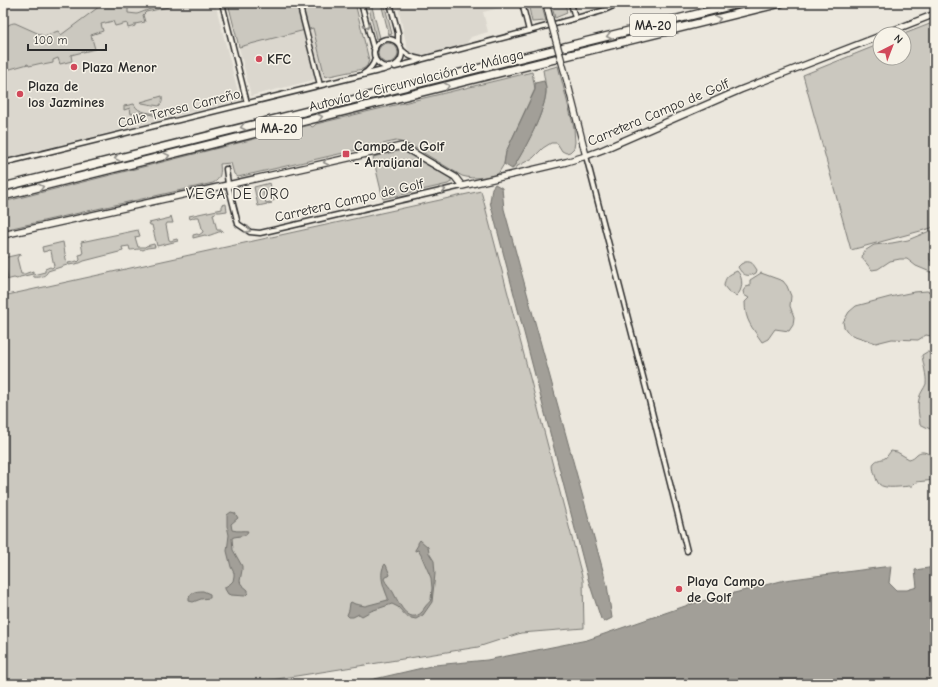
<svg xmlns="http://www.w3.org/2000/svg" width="938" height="687" viewBox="0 0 938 687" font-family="'Comic Neue',sans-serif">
  <rect width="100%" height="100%" fill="#ebe7dd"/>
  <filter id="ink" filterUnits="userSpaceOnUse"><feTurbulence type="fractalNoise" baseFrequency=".025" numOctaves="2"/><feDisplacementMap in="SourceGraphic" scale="8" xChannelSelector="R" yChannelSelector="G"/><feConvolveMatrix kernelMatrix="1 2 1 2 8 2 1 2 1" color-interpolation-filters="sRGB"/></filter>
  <g filter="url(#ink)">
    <!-- built -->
    <g fill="#dbd7ce">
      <polygon points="3,3 215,3 240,100 3,159"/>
      <polygon points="397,3 516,3 516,4 483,12 488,32 471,37 466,44 419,56 413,55 409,52 407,47"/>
      <polygon points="313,28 325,77 251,96 239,47"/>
    </g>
    <!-- green -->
    <g fill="#cbc8bf" stroke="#7b7a75">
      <path d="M 104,3 L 134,3 L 133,7 L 128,7 L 128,13 L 137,14 L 140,13 L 165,3 L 169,3 L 168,7 L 146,12 L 143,15 L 145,22 L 135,24 L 135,26 L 128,28 L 127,23 L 115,26 L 113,21 L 101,24 L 103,31 L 91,35 L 95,49 L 71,55 L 72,61 L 60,64 L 58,58 L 53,60 L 53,63 L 43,65 L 42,63 L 29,66 L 28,64 L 3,71 L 3,29 C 7,26 10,23 15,23 L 44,36 L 58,31 L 61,35 Z"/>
      <polygon points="228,3 355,3 369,60 367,66 363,69 325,77 313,28 239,47"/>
      <polygon points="368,3 371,3 380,38 376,39"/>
      <polygon points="381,3 384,3 392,34 389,35"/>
      <polygon points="528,3 541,3 546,21 532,22"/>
      <polygon points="551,3 565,3 567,13 555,18"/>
      <polygon points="935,22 935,227 851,250 803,75 880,44 880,58 904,58 904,34"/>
      <circle cx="388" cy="53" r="10"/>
      <path d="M 558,66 L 574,128 L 575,142 L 574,148 L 570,152 L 566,153 L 562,151 L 557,143 L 551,143 L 543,148 L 533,158 L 512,169 C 524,151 545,112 546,92 C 546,85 544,77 543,70 Z"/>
      <path d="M 532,72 L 535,89 L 506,152 L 504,164 L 498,174 C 485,177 476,180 462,176 L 412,146 L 404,143 L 396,141 L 238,177 L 234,174 L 231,163 L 220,164 C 221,172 221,179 213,183 L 3,230 L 3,202 L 310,125 L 312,127 L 314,126 L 316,124 Z"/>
      <path d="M 162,96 C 163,101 162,103 159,106 L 142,103 L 141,102 Z"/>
      <path d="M 134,104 C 138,114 151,112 161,115 L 162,117 C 156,117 151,114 145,113 C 141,112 136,113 131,114 L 130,108 L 124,110 L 124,106 Z"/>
      <polygon points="401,150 405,152 449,177 451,179 451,182 448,184 383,199 373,157"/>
      <polygon points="270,183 274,201 272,200 269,191 263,192 266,203 270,202 272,203 258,206 254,187"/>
      <polygon points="481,191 583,580 584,628 521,633 478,647 246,684 3,684 3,296"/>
      <path d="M 226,204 L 227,211 L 220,212 L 217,212 L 216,213 L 213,214 L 217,230 L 222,230 L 223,231 C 217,232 212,235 207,236 L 205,235 L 193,238 L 193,235 L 197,234 L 199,235 L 203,232 L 199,217 L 195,217 L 193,218 L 190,219 L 189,216 L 222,209 L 222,205 Z"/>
      <polygon points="171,216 173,223 167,223 166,225 169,240 171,241 173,240 177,239 178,241 157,246 152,225 150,225 149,223 170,218"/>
      <path d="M 138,230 L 140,236 L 135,237 L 138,247 L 145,247 L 146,246 L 154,244 L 155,247 L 147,248 L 143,250 C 139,248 134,250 130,250 L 129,246 L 122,247 L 123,251 L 84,261 L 80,263 L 69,265 L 68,263 L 77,261 L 78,262 L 80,260 L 79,255 L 83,254 L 81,242 Z"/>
      <polygon points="932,230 935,231 935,247 930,251 930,260 935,262 935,274 916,266 907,259 900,259 890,261 878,269 872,270 862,258 863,252 874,245 892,243 908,240"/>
      <path d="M 63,242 L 67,265 L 48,271 C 46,276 40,278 34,277 L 33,275 L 45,272 L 45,269 L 50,267 L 52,268 L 54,266 L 51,251 L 48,250 L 47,251 L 43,252 L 42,247 Z"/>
      <polygon points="21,254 21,255 19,255 17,258 21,274 25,274 27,273 33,271 33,274 20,277 17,279 14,278 6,280 6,279 8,278 3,258"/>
      <path d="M 745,262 C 752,261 753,264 757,270 L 756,273 C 748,278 742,275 738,267 L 741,264 Z"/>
      <path d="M 737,271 C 744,278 743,291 736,296 L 728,291 L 724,286 C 725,277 728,275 737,271 Z"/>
      <path d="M 761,273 L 783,281 L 787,286 L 791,296 L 790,306 L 794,317 L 793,325 L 789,331 L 775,329 L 768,339 L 762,342 C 752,327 745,321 745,302 L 749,298 L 744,295 L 743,291 L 746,287 L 750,286 L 750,280 Z"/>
      <polygon points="927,291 935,293 935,338 931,336 926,335 918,340 892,339 876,343 849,334 844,327 843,322 849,312 856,306 890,297 914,292"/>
      <path d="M 927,352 L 935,353 L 935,429 L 930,429 L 920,424 C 919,415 917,407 919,399 C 920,393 924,389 926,384 C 927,376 923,364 922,355 Z"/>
      <path d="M 891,451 L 897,452 L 909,459 C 913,458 914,457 917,454 C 923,449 929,454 935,458 L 935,480 L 916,482 L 912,486 C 904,486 884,490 879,484 C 877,482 876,478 875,475 C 874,472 872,466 874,463 C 877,459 881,460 885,458 C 887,457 889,453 891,451 Z"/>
    </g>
    <!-- water -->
    <g fill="#a29f98" stroke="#72716c">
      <path d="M 544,81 C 545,84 546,87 546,90 C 546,110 524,152 512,169 L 504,164 L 506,152 L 535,90 L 535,83 Z"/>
      <polygon points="495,184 502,188 504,209 607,585 612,618 604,622 601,619 588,579 490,202 492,188"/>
      <path d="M 231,512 L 235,513 L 238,518 L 231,524 L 232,530 C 239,532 243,530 248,531 L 246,535 L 234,537 L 232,538 L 233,550 L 242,566 L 242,570 L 240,581 L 241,584 L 248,590 L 248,593 L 245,596 L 231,595 L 228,594 L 225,589 L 225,587 L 230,584 L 233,581 L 234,576 L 234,573 L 231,567 L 227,551 L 229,535 L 227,526 L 227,515 Z"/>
      <path d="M 420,540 L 428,547 L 429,553 L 434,561 L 435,574 L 432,602 L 423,615 L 416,619 L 411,618 L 407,617 L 398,607 L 392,604 L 371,611 L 362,616 L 359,614 L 353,617 L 349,617 L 347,615 L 349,610 L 350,603 L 351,602 L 355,604 L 365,606 L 388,600 L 388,598 C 384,588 378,574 385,564 L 386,565 L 390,575 L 389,576 L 385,577 L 384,579 C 386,584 390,587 393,592 C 398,601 408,626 422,612 C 424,610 423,609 425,607 C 427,604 429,603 431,600 L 432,588 L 431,578 L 421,555 L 418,550 L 415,551 L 415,550 L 418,545 L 418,543 Z"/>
      <polygon points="891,566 889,583 896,590 907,590 917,587 915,570 935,567 935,684 353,684 435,665 487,660 587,640 691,604 785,580"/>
      <path d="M 203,591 L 210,594 L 210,598 L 201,599 L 193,602 L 189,601 C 188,592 196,591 203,591 Z"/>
    </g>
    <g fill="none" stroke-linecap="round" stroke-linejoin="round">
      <!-- street casing -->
      <g stroke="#2b2b2b" stroke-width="7">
        <g id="street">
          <polyline points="222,3 247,103"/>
          <polyline points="299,3 320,85"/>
          <polyline points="361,3 373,47 375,49"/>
          <polyline points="390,3 398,33 398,43"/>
          <polyline points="522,3 529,31"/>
          <polyline points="571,3 575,18"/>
          <circle cx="388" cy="53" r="14"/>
          <path d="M 403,51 C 408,56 413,58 420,59"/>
          <polyline points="395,67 415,62 423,59 529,31 602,11 620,3"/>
          <path d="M 363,74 C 370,70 373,66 375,59"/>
          <polyline points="586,156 648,396 687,551"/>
          <polyline points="3,163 383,70 389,68"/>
          <polyline points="226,169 228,184 238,224 250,232 260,233 462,186"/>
        </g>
      </g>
      <!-- secondary casing -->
      <g stroke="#2b2b2b" stroke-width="8">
        <g id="secondary">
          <polyline points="546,3 550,19"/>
          <polyline points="884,34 935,14"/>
          <polyline points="566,77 586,156"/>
          <polyline points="3,235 402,146 455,177 462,186 515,174 566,162 586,156 602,150 740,90 880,36"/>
        </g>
      </g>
      <!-- highway casing -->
      <g stroke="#2b2b2b" stroke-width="10">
        <g id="highway">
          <polyline points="564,47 742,3"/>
          <polyline points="566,56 781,3"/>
          <polyline points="3,187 553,50"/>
          <polyline points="3,196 555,59"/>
        </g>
      </g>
      <!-- street -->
      <use href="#street" stroke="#f7f3e8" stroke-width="4"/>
      <!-- secondary -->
      <use href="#secondary" stroke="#f7f3e8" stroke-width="5.5"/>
      <!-- highway -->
      <use href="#highway" stroke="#f7f3e8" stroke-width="7"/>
      <!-- secondary-bridge casing -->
      <g stroke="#2b2b2b" stroke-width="8" stroke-linecap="butt">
        <polyline id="secondary-bridge" points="550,19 566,77"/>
      </g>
      <!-- secondary-bridge -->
      <use href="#secondary-bridge" stroke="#f7f3e8" stroke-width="5.5"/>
    </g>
    <!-- one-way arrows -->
    <defs><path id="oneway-chevron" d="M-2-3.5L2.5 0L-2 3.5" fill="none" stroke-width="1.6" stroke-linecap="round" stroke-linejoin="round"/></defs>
    <g stroke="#918f8a">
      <use href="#oneway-chevron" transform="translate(718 19) rotate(-14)"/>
      <use href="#oneway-chevron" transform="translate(367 26) rotate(76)"/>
      <use href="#oneway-chevron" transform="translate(609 36) rotate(166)"/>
      <use href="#oneway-chevron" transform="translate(447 86) rotate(-14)"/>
      <use href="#oneway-chevron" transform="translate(320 117) rotate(-14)"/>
      <use href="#oneway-chevron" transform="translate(243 127) rotate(166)"/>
      <use href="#oneway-chevron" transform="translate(167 156) rotate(-14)"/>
      <use href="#oneway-chevron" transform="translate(117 158) rotate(166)"/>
      <use href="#oneway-chevron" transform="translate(326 162) rotate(167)"/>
      <use href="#oneway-chevron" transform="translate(41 187) rotate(-14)"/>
      <use href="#oneway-chevron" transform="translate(443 190) rotate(-13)"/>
      <use href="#oneway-chevron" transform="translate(248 230) rotate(26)"/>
    </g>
  </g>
  <!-- markers -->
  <g fill="#d1495b" stroke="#f7f3e8" stroke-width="1.5">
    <circle cx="259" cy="59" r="4"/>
    <circle cx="74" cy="67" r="4"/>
    <circle cx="20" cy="94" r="4"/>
    <rect x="342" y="150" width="8" height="8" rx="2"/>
    <circle cx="679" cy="589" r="4"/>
  </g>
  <g text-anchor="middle" stroke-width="3" stroke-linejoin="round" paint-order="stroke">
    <!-- shield labels -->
    <g fill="#f7f3e8" stroke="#686764" stroke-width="1">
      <rect x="630" y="14" width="46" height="22" rx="3"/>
      <rect x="256" y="117" width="46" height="22" rx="3"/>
    </g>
    <g font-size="13" font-weight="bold" fill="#2b2b2b">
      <text x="653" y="30">MA-20</text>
      <text x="279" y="133">MA-20</text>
    </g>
    <!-- poi labels -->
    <g font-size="14" font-weight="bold" fill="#2b2b2b" stroke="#f7f3e8" text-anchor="start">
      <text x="267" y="64">KFC</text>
      <text x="82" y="72">Plaza Menor</text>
      <text x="28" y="91">Plaza de<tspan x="28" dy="16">los Jazmines</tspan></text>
      <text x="354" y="151">Campo de Golf<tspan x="354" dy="16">- Arraijanal</tspan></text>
      <text x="687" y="586">Playa Campo<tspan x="687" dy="16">de Golf</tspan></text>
    </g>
    <!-- street labels -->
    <g font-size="14" fill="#2b2b2b" stroke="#f7f3e8">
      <text transform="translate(416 80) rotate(-14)" y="5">Autovía de Circunvalación de Málaga</text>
      <text transform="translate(179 108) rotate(-14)" y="5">Calle Teresa Carreño</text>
      <text transform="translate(658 112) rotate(-23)" y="5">Carretera Campo de Golf</text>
      <text transform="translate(349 200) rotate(-13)" y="5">Carretera Campo de Golf</text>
    </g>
    <!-- neighbourhood labels -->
    <g font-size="15" letter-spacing="1" fill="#2b2b2b" stroke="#f7f3e8">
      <text x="238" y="199">VEGA DE ORO</text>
    </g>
  </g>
  <!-- margin -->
  <rect width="938" height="687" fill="none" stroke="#f7f3e8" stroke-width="16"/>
  <rect x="8" y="8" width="922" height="671" fill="none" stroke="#2b2b2b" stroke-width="1.5" filter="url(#ink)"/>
  <!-- north arrow -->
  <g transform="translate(892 46) rotate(42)"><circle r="19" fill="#f7f3e8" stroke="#a5a39c"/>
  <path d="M0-3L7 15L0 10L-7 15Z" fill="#d1495b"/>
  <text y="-6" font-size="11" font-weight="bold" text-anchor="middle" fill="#2b2b2b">N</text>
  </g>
  <!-- scale -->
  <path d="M28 44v6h78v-6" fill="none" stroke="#2b2b2b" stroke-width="2"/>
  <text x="34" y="44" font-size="12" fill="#2b2b2b" stroke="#f7f3e8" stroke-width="3" paint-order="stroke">100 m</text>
</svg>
